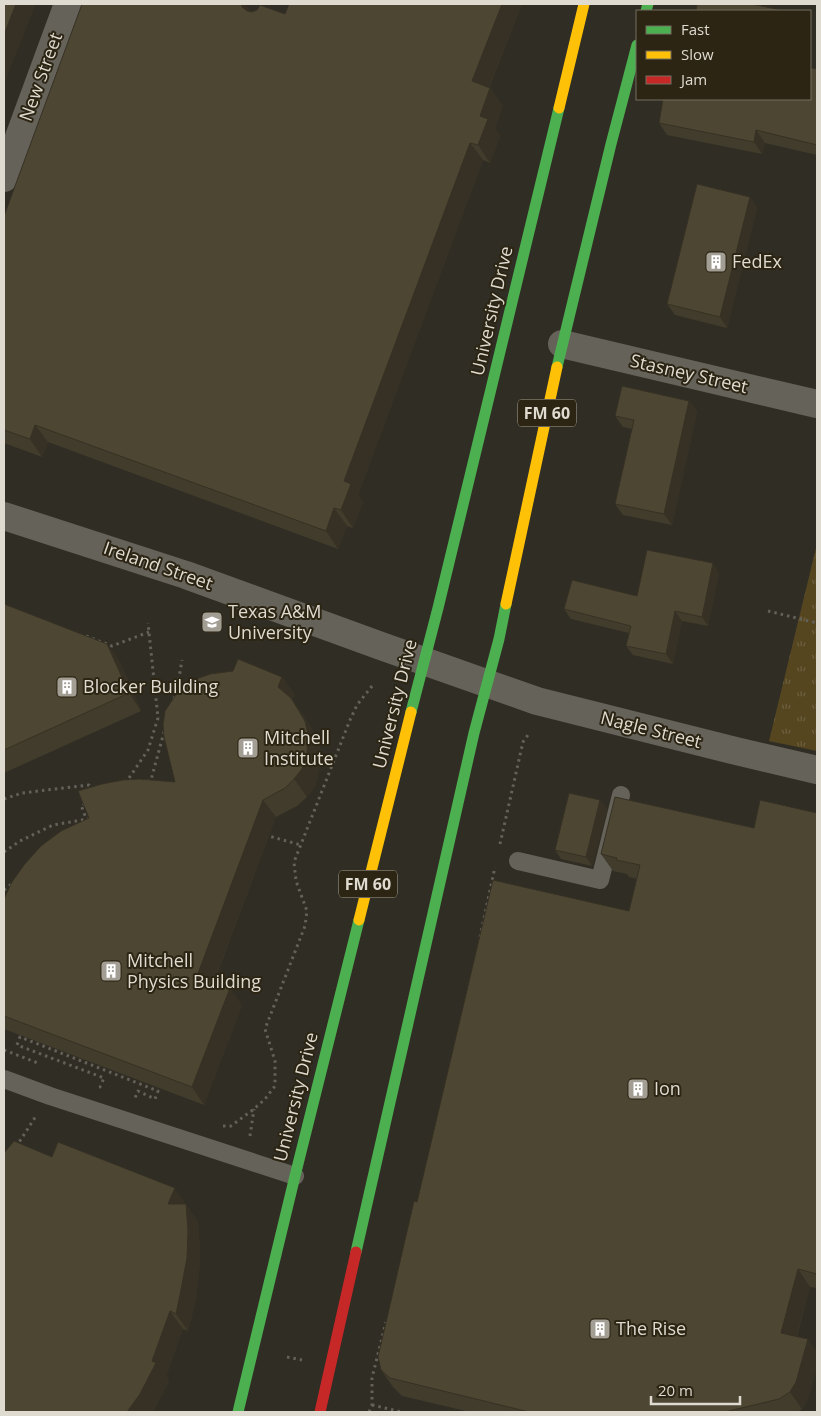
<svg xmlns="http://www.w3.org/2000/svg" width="821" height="1416" viewBox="0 0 821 1416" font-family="'Open Sans',sans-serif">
  <defs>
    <pattern id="grass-tufts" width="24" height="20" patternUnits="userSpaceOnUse" patternTransform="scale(1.25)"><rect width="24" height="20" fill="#554620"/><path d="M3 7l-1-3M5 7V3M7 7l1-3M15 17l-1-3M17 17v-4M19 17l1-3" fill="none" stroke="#6d603f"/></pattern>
  </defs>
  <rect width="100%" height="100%" fill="#302d24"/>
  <!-- grass -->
  <polygon fill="url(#grass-tufts)" points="817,544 817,751 769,741"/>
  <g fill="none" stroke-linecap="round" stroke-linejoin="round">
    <!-- path -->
    <g stroke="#64615a" stroke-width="3" stroke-dasharray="2.5 4" stroke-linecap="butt">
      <polyline points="768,611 817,623"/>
      <polyline points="86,636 112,646 149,632"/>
      <polyline points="174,699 178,684 182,660"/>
      <polyline points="147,781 151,780 164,732"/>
      <polyline points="124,782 129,778 148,750 158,718 148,623"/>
      <polyline points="4,799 22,793 89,785 93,790"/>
      <polyline points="85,804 81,805 87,821"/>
      <polyline points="265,835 301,845"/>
      <polyline points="500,844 523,742 530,732"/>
      <polyline points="4,852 20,841 53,825 88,819"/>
      <polyline points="4,890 13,883"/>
      <polyline points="480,937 495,867"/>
      <polyline points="4,1050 38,1063"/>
      <polyline points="99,1087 100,1087 104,1078 17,1045 20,1037 158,1091 155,1099 138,1091 135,1098"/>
      <polyline points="223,1126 231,1126 254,1109 265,1099 275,1086 275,1061 265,1029 305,926 307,911 296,881 294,862 350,720 357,705 372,686"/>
      <polyline points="250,1136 254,1109"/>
      <polyline points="16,1147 36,1116"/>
      <polyline points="287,1357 302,1360"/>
      <polyline points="372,1405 402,1412"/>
      <polyline points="369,1412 372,1405 372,1378 386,1322"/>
    </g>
    <!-- lane -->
    <g stroke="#65625a" stroke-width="18">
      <polyline points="518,861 600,880 621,795"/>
      <polyline points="4,1079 50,1096 295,1176"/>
    </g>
    <!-- street -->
    <g stroke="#65625a" stroke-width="28">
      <polyline points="4,178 68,4"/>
      <polyline points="562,344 817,404"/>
      <polyline points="4,516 186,575 381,646 537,701 736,751 817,770"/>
    </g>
    <!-- fast -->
    <g stroke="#4caf50" stroke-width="11">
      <polyline points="646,11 648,4"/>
      <polyline points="557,367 611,144 637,45"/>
      <polyline points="411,712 438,608 559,108"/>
      <polyline points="356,1252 474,733 499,639 506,604"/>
      <polyline points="238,1412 295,1176 359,920"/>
    </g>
    <!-- slow -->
    <g stroke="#ffc107" stroke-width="11">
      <polyline points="559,108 584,4"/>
      <polyline points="506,604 557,367"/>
      <polyline points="359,920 411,712"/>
    </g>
    <!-- jam -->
    <polyline stroke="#c62828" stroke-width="11" points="320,1412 356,1252"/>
  </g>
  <!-- wall -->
  <g fill="#423c2c">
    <polygon points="245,4 250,11 285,14 289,4 522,4 489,88 490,88 503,106 495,128 500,136 490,163 483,160 358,495 363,502 353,528 347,526 338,549 48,442 42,457 4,443 4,216"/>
    <polygon points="817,69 817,155 765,143 762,154 667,135 659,123"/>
    <polygon points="750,197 757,208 727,328 675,315 667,304"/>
    <polygon points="689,401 697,412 672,525 623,515 615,504 632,429 623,427 615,416"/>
    <polygon points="719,573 708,626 682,621 673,664 633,655 626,646 629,633 571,619 564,609 637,596"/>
    <polygon points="4,604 107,644 120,662 141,711 4,773"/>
    <polygon points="282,677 295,695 292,700 304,716 318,739 321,752 319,771 315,787 307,797 297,806 276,817 214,982 242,1005 204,1105 4,1029 4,899 175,782"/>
    <polygon points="600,800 607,809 592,866 561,859 555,850"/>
    <polygon points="817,813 817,1288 810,1287 797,1337 817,1352 817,1367 808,1399 802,1409 798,1412 470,1412 402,1396 393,1387 381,1370 417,1202 629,911 637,879 629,877 627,874 613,871 601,854 754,828"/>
    <polygon points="187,1206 198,1222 200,1249 199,1276 195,1303 188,1331 183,1329 166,1376 169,1381 153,1412 4,1412"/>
  </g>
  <!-- shaded-wall -->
  <g fill="#363124">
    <polygon points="16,4 36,4 4,84 4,35"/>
    <polygon points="241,4 245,4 253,15 242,7"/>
    <polygon points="502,4 522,4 484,99 472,81"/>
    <polygon points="490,88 503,106 495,128 500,136 490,163 478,145 480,116"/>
    <polygon points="756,130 765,143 762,154 754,142"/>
    <polygon points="470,143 483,160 358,495 363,502 353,528 341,510 344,481"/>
    <polygon points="750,197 757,208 727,328 720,317"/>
    <polygon points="689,401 697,412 672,525 664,514"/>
    <polygon points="35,425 48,442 42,457 30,439"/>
    <polygon points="334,508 347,526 338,549 326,531"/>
    <polygon points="713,563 719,573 708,626 702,617"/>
    <polygon points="675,611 682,621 673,664 666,654"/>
    <polygon points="107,644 120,662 141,711 129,693"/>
    <polygon points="282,677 295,695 292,700 304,716 318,739 321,752 319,771 315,787 307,797 294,779 278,687"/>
    <polygon points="263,800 276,817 209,994 197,976"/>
    <polygon points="600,800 607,809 592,866 586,857"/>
    <polygon points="230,988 242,1005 204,1105 192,1087"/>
    <polygon points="175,1188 198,1222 200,1249 199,1276 195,1303 188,1331 176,1314 168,1204"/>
    <polygon points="798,1269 810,1287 793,1350 781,1333"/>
    <polygon points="170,1311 183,1329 166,1376 169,1381 153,1412 127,1412 152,1361"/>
    <polygon points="808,1339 817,1352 817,1367 808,1399 802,1409 790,1392"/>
  </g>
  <!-- building -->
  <g fill="#4d4633" stroke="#363124">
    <polygon points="4,4 16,4 4,35"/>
    <polygon points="82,4 241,4 242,7 247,11 252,12 257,10 260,5 285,14 289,4 502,4 472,81 490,88 480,116 488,119 478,145 470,143 344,481 351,484 341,510 334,508 326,531 35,425 30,439 4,430 4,216"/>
    <polygon points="697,4 751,4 782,10 781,11 696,11"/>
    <polygon points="810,68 817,69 817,145 756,130 754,142 659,123 663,99 810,99"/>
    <polygon points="697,184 750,197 720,317 667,304"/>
    <polygon points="622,386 689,401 664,514 615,504 634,420 615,416"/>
    <polygon points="647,550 713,563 702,617 675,611 666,654 626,646 631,626 564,609 572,580 637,596"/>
    <polygon points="4,604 107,644 129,693 4,750"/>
    <polygon points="238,659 282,677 278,687 291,698 305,721 308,734 307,753 302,769 294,779 285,788 263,800 197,976 230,988 192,1087 4,1016 4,899 12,882 24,865 41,846 61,831 89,818 78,791 102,784 123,780 139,779 175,782 164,737 163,725 165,711 175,696 183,689 199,678 210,674 233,671"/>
    <polygon points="569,793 600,800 586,857 555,850"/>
    <polygon points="615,797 754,828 760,800 817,813 817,1274 798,1269 781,1333 808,1339 796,1382 790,1392 779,1399 725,1412 529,1412 390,1378 381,1370 378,1357 414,1201 417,1202 493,880 629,911 640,865 616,860 617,858 601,854"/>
    <polygon points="14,1141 52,1157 58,1142 175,1188 168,1204 186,1204 188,1231 187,1258 182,1285 176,1314 170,1311 152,1361 156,1363 140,1394 127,1412 4,1412 4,1153"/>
  </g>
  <!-- icons -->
  <defs>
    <g id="building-square" transform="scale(1.125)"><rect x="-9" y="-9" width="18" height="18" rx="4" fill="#a29e94" stroke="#2c2514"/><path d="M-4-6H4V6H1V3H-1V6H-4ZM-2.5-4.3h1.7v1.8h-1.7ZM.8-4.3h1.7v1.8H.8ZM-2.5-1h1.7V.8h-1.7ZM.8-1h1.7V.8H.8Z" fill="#fff"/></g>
    <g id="university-square" transform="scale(1.125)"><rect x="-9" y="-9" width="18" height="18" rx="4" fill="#a29e94" stroke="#2c2514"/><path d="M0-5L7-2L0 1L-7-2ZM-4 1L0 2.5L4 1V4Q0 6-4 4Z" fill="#fff"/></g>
  </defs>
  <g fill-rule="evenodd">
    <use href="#building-square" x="716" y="262"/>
    <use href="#university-square" x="212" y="622"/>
    <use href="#building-square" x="67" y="687"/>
    <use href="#building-square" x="248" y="748"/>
    <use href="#building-square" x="111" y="971"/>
    <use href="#building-square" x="638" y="1089"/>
    <use href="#building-square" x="600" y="1329"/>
  </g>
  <g text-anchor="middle" stroke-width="4" stroke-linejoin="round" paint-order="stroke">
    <!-- shield labels -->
    <g fill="#2c2514" stroke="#a9a498" stroke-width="1">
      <rect x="518" y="399.5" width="58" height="27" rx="4"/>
      <rect x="339" y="870.5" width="58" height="27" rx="4"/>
    </g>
    <g font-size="16" font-weight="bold" fill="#dfdbd0">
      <text x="547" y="419">FM 60</text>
      <text x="368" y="890">FM 60</text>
    </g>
    <!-- street labels -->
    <g font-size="18" fill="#dfdbd0" stroke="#2c2514">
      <text transform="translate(41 77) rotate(-70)" y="6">New Street</text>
      <text transform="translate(492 311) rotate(-77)" y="6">University Drive</text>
      <text transform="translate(689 374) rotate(13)" y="6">Stasney Street</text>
      <text transform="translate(158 566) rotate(19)" y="6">Ireland Street</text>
      <text transform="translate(395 704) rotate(-76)" y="6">University Drive</text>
      <text transform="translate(651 730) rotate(14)" y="6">Nagle Street</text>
      <text transform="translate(296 1097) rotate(-76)" y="6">University Drive</text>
    </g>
    <!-- poi labels -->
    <g font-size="18" fill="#dfdbd0" stroke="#2c2514" text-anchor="start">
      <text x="732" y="268">FedEx</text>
      <text x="228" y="618">Texas A&amp;M<tspan x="228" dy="21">University</tspan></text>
      <text x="83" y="693">Blocker Building</text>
      <text x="264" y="744">Mitchell<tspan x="264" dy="21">Institute</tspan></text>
      <text x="127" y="967">Mitchell<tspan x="127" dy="21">Physics Building</tspan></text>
      <text x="654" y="1095">Ion</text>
      <text x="616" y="1335">The Rise</text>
    </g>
  </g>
  <!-- border -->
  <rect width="821" height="1416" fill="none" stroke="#dfdbd0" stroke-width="10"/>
  <!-- legend -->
  <rect x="636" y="10" width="175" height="90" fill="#2c2514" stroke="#746e5f"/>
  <rect x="646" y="26" width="25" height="8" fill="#4caf50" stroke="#746e5f"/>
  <text x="681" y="35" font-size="15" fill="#dfdbd0">Fast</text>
  <rect x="646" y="51" width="25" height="8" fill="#ffc107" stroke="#746e5f"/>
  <text x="681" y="60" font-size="15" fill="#dfdbd0">Slow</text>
  <rect x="646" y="76" width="25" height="8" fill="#c62828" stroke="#746e5f"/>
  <text x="681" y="85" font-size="15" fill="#dfdbd0">Jam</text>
  <!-- scale -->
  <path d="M651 1396v8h89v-8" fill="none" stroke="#dfdbd0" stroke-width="2.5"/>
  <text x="658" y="1396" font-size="15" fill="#dfdbd0" stroke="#2c2514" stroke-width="4" paint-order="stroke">20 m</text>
</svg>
